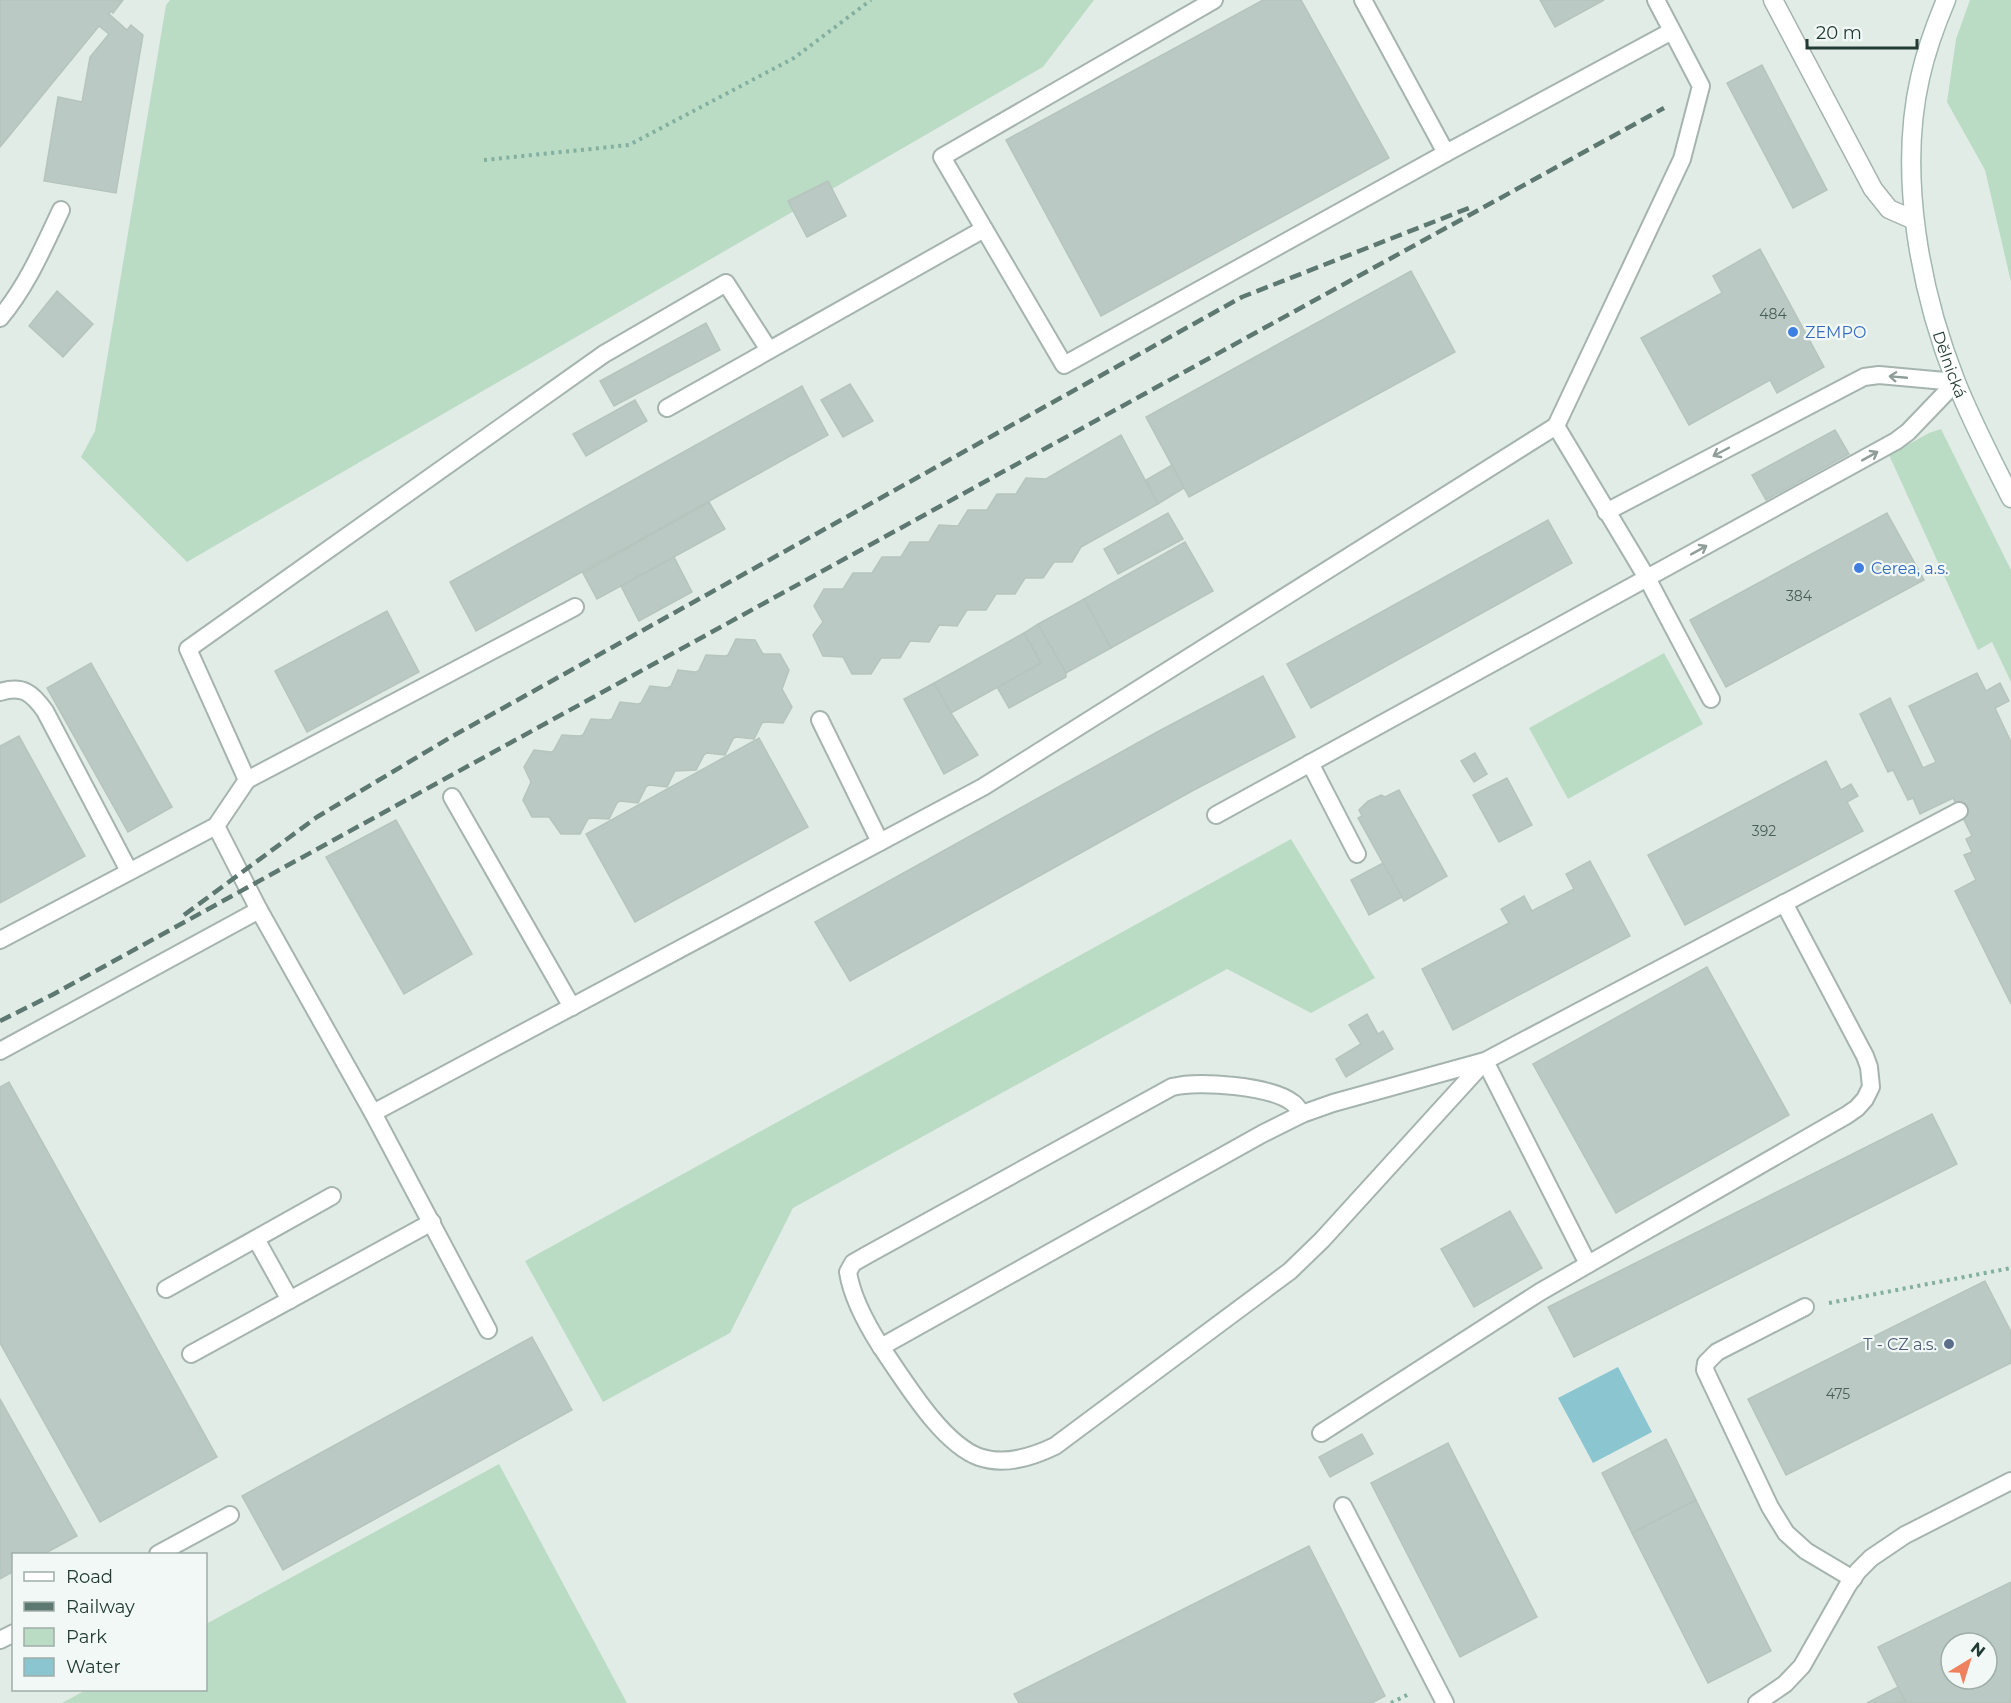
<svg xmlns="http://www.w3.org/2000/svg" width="2011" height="1703" viewBox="0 0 2011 1703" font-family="Montserrat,sans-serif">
  <rect width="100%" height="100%" fill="#e2ece7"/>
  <!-- green -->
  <g fill="#bbdcc4">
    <polygon points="170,0 1094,0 1043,67 187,562 81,457 95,431 166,5"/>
    <polygon points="1970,0 2011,0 2011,282 1985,170 1947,102 1956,39"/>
    <polygon points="1941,429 2011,570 2011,682 1992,642 1978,650 1889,455 1929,433"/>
    <polygon points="1664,653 1703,724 1568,799 1529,728"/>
    <polygon points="1291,839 1375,978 1311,1013 1227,969 793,1208 730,1333 603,1402 525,1261"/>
    <polygon points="499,1464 627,1703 62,1703 86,1690 206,1690 206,1624"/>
  </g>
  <!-- water -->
  <polygon fill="#8bc5cf" points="1618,1367 1652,1432 1593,1463 1558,1398"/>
  <!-- building -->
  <g fill="#bac9c3" stroke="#b5c5be" stroke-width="1.5" fill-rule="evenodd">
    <polygon points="0,0 123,0 113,13 111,11 109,14 127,30 131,25 143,35 116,193 44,181 58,97 82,102 90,57 109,34 99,26 0,147"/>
    <polygon points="1263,0 1301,0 1389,158 1101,316 1006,140"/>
    <polygon points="1540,0 1604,0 1555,27"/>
    <polygon points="1762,65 1827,190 1793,208 1727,83"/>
    <polygon points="828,181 846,216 807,237 788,201"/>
    <polygon points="1760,249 1824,367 1777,393 1770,380 1689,425 1641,338 1722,293 1713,276"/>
    <polygon points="1411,271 1455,352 1189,497 1146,417"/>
    <polygon points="57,291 93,324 63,357 29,326"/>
    <polygon points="706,323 720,350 614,406 600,381"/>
    <polygon points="850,384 873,421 843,437 821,400"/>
    <polygon points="802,386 828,435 476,631 450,582"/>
    <polygon points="635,400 647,421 586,456 573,434"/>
    <polygon points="1835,430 1849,454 1766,500 1752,475"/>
    <polygon points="1121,435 1158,504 1081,547 1072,562 1054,562 1043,578 1025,578 1015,594 996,594 986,610 967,610 957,626 939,625 929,642 910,641 900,658 881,658 871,674 852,674 843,657 823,656 813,635 823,622 814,606 824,589 843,589 853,573 872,573 882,557 901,557 910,542 929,542 939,525 958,526 968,510 987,510 997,494 1016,494 1026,478 1046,479"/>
    <polygon points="1172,465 1184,488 1158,504 1146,480"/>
    <polygon points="709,502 725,529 597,599 583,573"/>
    <polygon points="1168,513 1183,539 1118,574 1104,549"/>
    <polygon points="1887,513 1924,580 1726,687 1690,620"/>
    <polygon points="1548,520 1572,563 1311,708 1287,664"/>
    <polygon points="1185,542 1213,591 1111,648 1084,599"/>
    <polygon points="674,557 692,592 639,621 621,586"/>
    <polygon points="1084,599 1111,648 1066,673 1038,624"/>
    <polygon points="387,611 419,672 307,732 275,671"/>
    <polygon points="1038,624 1066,673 1066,677 1009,708 997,687 1041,663 1024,633"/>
    <polygon points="1024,633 1041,663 951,713 934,683"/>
    <polygon points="736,639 755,640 763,654 780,654 789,670 782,689 792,707 783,723 765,722 762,723 754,739 736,737 733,739 725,755 707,753 704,755 696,770 675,771 667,787 649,785 646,787 638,803 620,801 617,803 609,819 591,818 588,819 580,834 561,834 549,817 532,817 523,800 531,782 524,767 534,750 552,752 554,750 562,735 580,736 583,735 591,719 609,720 612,719 620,702 638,704 641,703 650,686 667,688 671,686 678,670 696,672 699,670 706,655 725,656 728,655"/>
    <polygon points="91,663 172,807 128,832 47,688"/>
    <polygon points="1977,673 1986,691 2000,683 2009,701 1995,708 2011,742 2011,1004 1955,891 1976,880 1964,855 1972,852 1966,839 1972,836 1953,798 1920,814 1913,798 1908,800 1893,770 1888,772 1860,714 1890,698 1923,768 1936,762 1909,706"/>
    <polygon points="1263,676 1295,737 1192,791 850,981 815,922 1159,731"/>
    <polygon points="934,683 951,713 978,755 944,774 904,699"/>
    <polygon points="19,736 85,856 0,903 0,746"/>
    <polygon points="759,738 808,827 635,922 586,834"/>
    <polygon points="1475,753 1487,774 1474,782 1461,761"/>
    <polygon points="1826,761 1841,790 1851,784 1858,796 1847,802 1863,831 1685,925 1648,855"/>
    <polygon points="1507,778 1532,825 1499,842 1473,795"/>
    <polygon points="1399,790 1447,876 1404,901 1358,818 1362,816 1359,810 1368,801 1381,795 1385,797"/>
    <polygon points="396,820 472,954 404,994 326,857"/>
    <polygon points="1590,861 1630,936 1453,1030 1422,969 1509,923 1501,909 1524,896 1532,911 1574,889 1566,874"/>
    <polygon points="1383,863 1402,897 1369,915 1351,880"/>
    <polygon points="1707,967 1789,1115 1616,1213 1533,1064"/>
    <polygon points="1367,1014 1378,1034 1383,1031 1393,1049 1346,1077 1336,1059 1361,1044 1349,1025"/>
    <polygon points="9,1082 217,1457 100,1522 0,1343 0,1087"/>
    <polygon points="1932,1114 1957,1164 1574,1357 1548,1307"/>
    <polygon points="1510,1211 1542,1268 1474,1307 1441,1249"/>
    <polygon points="1985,1281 2011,1332 2011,1363 1786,1475 1748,1399"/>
    <polygon points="532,1337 572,1410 283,1570 242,1496"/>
    <polygon points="0,1399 77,1536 44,1554 14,1554 14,1571 0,1579"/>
    <polygon points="1362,1434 1373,1454 1330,1477 1319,1457"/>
    <polygon points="1666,1439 1696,1500 1632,1533 1602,1473"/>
    <polygon points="1448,1443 1537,1617 1460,1657 1371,1483"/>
    <polygon points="1696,1500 1771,1651 1708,1683 1632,1533"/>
    <polygon points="1309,1546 1385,1696 1372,1703 1019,1703 1014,1694"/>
    <path d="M 2011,1582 L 2011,1703 L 1906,1703 L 1878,1647 ZM 1951,1643 L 1987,1643 L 1987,1679 L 1951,1679 Z"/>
    <polygon points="1898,1687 1906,1703 1867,1703"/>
  </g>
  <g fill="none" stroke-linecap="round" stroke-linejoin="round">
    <!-- lane casing -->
    <g stroke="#a5b4ae" stroke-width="20">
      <g id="lane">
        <polyline points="1214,0 942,157 1064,365 1446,153"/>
        <polyline points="1363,0 1446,153 1672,31"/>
        <path d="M 0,318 C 27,286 43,248 61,210"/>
        <polyline points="667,408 984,229"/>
        <polyline points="1556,426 1682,159 1701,86 1656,0"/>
        <polyline points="1606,512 1864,377 1879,375 1956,382"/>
        <polyline points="575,607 247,780 188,649 604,354 726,283 769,350"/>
        <path d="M 0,692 C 23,685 32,693 45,711 L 129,871"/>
        <polyline points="820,720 880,842"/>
        <polyline points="1310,763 1357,854"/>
        <polyline points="452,797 572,1007"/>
        <polyline points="1216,815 1896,441 1908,432 1956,382"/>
        <polyline points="216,826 259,910 373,1113 488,1330"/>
        <polyline points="0,940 216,826 247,780"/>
        <polyline points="0,1051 259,910"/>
        <polyline points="373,1113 983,787 1556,426 1647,578 1711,699"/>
        <polyline points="256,1239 290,1300"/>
        <path d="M 1588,1264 L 1485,1061 L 1322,1240 L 1290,1271 L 1055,1446 C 1032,1457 1005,1466 979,1457 C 941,1443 904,1380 881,1347 L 1262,1134 L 1302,1114 L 1333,1103 L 1485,1061 L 1959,811"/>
        <polyline points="166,1289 332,1196"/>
        <polyline points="1805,1307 1717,1352 1706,1363 1705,1370 1770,1507 1786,1533 1806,1551 1853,1579"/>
        <path d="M 881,1347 C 867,1325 852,1298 848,1272 L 853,1263 L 867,1255 L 1172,1087 C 1199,1080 1272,1086 1293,1103 C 1297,1106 1300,1111 1302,1114"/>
        <polyline points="191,1354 432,1222"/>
        <polyline points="1321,1433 1540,1292 1847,1115 1857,1108 1865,1099 1871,1087 1869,1067 1865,1056 1784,903"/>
        <polyline points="1343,1506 1445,1703"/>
        <polyline points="158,1554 230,1515"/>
        <polyline points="0,1640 14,1633"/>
        <polyline points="1757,1703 1785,1684 1802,1666 1848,1585 1858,1571 1871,1558 1905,1535 2011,1481"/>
      </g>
    </g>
    <!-- street casing -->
    <g stroke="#a5b4ae" stroke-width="21">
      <polyline id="street" points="1773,0 1873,189 1889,209 1914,220"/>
    </g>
    <!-- secondary casing -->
    <g stroke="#a1b7af" stroke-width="21">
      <g id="secondary">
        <path id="s1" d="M 1946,0 C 1935,26 1926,51 1920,78 C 1898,175 1920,291 1956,382 C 1972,422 1992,460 2011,498"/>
      </g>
    </g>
    <!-- path -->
    <g stroke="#83afa1" stroke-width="4" stroke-dasharray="3 4.5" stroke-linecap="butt">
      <polyline points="484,160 629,145 794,58 871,0"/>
      <polyline points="1829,1303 2011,1268"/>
      <polyline points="1391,1703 1409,1694"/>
    </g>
    <!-- lane -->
    <use href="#lane" stroke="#fff" stroke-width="16"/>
    <!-- street -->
    <use href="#street" stroke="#fff" stroke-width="18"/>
    <!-- secondary -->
    <use href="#secondary" stroke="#fff" stroke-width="18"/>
    <!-- rail -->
    <g stroke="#5d7871" stroke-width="4.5" stroke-dasharray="12 6" stroke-linecap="butt">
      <polyline points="184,915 317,817 451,737 1242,297 1469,208"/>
      <polyline points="0,1021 52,995 1664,108"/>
    </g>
  </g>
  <!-- one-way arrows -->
  <defs><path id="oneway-shaft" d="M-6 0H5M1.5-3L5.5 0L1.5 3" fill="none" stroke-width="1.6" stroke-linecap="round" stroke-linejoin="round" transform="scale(1.5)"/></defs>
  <g stroke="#909e9a">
    <use href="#oneway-shaft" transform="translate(1898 377) rotate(-175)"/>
    <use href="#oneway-shaft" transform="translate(1721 452) rotate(152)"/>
    <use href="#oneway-shaft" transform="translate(1870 456) rotate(-29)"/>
    <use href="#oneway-shaft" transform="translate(1699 550) rotate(-29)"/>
  </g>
  <!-- markers -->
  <g fill="#3f7fe0" stroke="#f2f8f5" stroke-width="2">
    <circle cx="1793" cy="332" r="6"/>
    <circle cx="1859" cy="568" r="6"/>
  </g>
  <circle fill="#5c6f8a" stroke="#f2f8f5" stroke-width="2" cx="1949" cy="1344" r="6"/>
  <g text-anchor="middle" stroke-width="4.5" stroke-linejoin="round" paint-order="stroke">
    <!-- number labels -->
    <g font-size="14" fill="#485f58">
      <text x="1773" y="319">484</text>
      <text x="1799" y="601">384</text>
      <text x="1764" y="836">392</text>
      <text x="1838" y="1399">475</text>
    </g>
    <!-- shop labels -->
    <g font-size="16" fill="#366cbe" stroke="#f2f8f5" text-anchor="start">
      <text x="1805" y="338">ZEMPO</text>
      <text x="1871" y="574">Cerea, a.s.</text>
    </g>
    <!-- street labels -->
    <g font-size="16" fill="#223c35" stroke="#f2f8f5">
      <text dy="6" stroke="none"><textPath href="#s1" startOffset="374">Dělnická</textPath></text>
    </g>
    <!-- service labels -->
    <g font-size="16" fill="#4e5e75" stroke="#f2f8f5" text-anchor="end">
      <text x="1937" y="1350">T - CZ a.s.</text>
    </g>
  </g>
  <!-- legend -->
  <rect x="12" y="1553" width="195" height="138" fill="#f2f8f5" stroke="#9fada8" stroke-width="1.5"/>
  <rect x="24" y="1572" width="30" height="9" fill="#ffffff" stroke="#9fada8" stroke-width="1.5"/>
  <text x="66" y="1583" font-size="18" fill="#223c35">Road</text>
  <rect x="24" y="1602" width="30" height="9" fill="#5d7871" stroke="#9fada8" stroke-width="1.5"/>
  <text x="66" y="1613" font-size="18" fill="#223c35">Railway</text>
  <rect x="24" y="1628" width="30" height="18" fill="#bbdcc4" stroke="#9fada8" stroke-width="1.5"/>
  <text x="66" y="1643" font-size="18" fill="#223c35">Park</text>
  <rect x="24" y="1658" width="30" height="18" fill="#8bc5cf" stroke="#9fada8" stroke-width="1.5"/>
  <text x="66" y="1673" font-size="18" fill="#223c35">Water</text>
  <!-- north arrow -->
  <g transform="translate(1969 1661) rotate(38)"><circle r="28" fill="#f2f8f5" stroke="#9fada8" stroke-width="1.5"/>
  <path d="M0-4.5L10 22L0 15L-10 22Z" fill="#ee815e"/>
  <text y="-9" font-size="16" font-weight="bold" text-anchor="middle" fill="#223c35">N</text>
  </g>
  <!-- scale -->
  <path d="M1807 39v9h110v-9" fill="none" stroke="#223c35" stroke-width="3"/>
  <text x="1816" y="39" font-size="18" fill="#223c35" stroke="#f2f8f5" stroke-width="4.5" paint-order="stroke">20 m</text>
</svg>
